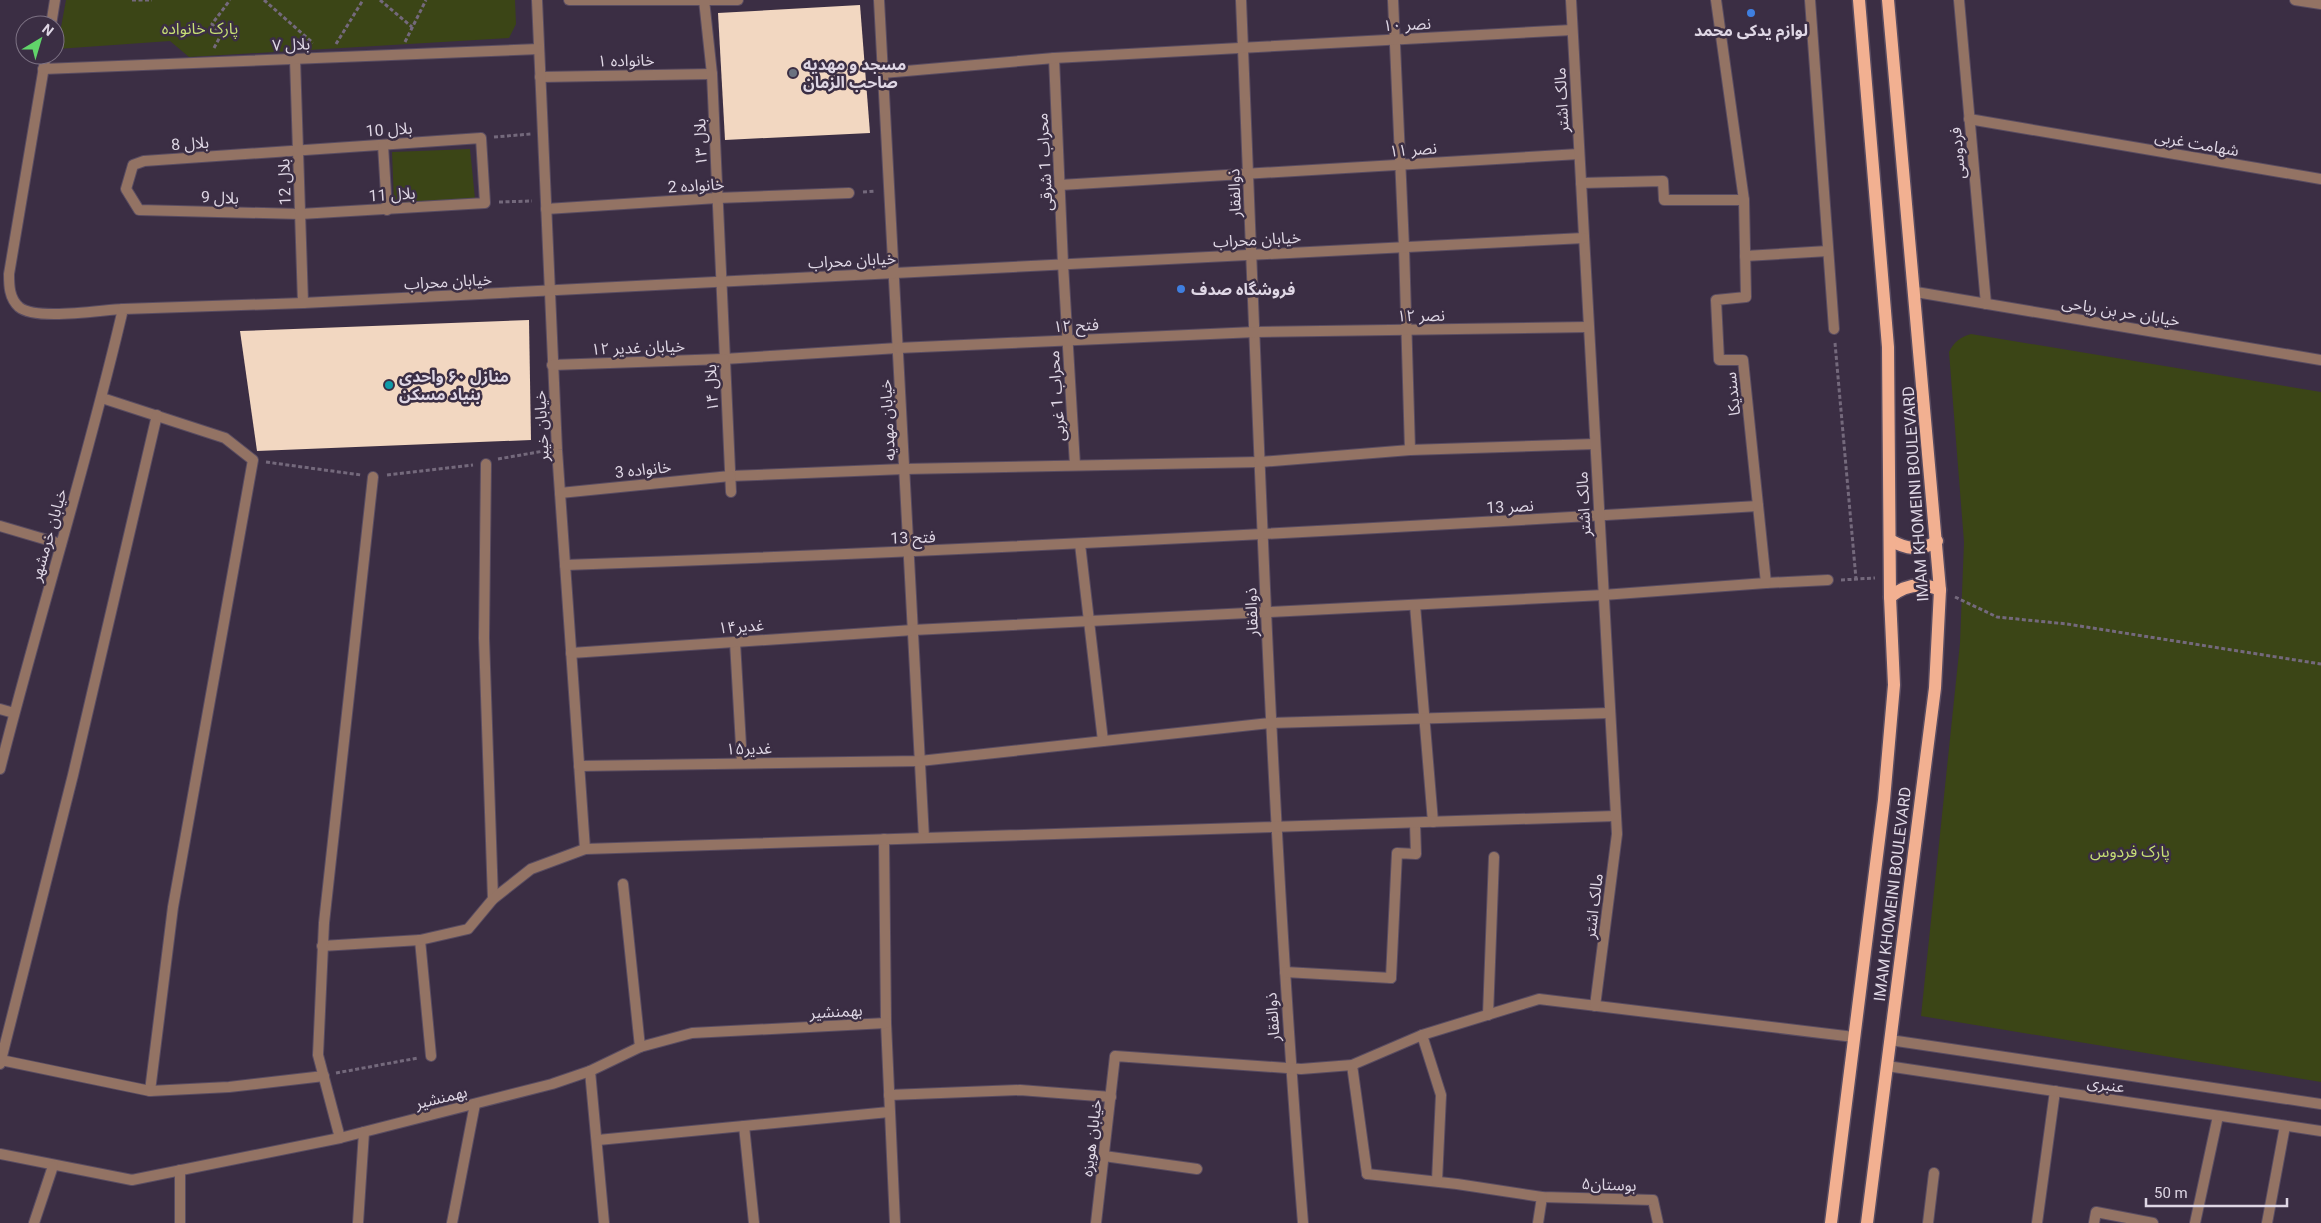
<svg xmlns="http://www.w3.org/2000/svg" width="2321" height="1223" viewBox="0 0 2321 1223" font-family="Roboto,'Noto Sans Arabic',sans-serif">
  <rect width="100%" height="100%" fill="#3b2e44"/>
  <!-- green -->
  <g fill="#3b4516">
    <polygon points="66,0 515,0 516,24 509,38 189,57 170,41 57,49"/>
    <polygon points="470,149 475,199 394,202 392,152"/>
    <path d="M 1971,334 L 2321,392 L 2321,1082 L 1921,1016 L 1960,643 L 1964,542 L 1949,352 C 1954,342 1960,337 1971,334 Z"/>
  </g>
  <!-- building -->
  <g fill="#f2d7c1">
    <polygon points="860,5 870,133 725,140 718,13"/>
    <polygon points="529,320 531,440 257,451 240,331"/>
  </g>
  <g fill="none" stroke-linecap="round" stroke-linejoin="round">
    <!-- service casing -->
    <g stroke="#594c61" stroke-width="12">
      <g id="service">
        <polyline points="540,77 712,74"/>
        <polygon points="481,138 485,203 300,214 139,210 126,189 133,165 144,161"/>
        <polyline points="383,145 387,210"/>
        <polyline points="546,209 717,198 849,193"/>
        <polyline points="1063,264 1075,465"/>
        <polyline points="724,359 898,348"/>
        <polyline points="730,476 904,469 1260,462"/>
        <polyline points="0,526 61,544"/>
        <polyline points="0,709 14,713"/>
        <polyline points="420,940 431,1056"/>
        <polyline points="1391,978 1397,853 1416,854 1415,823"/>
        <polyline points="1367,1174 1457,1184 1542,1197 1653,1200 1658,1223"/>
        <polyline points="180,1223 180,1170"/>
      </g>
    </g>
    <!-- minor casing -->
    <g stroke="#594c61" stroke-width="12">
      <g id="minor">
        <polyline points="537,0 557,450 585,849"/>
        <polyline points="569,0 738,0"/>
        <polyline points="704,0 712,74 731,492"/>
        <polyline points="879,0 924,838"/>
        <path d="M 1241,0 C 1258,408 1270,816 1303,1223"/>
        <polyline points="1393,0 1404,247 1410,450"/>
        <polyline points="1810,0 1834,329"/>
        <polyline points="1959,0 1986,304"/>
        <polyline points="2295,0 2321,4"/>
        <polyline points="51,25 55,0"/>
        <path d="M 46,55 L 9,274 C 9,285 9,298 19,307 C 36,321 100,310 123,309"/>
        <polyline points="1054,58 1063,264"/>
        <polyline points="295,59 303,303"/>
        <polyline points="43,69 539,49"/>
        <polyline points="883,73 1054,58 1572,30"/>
        <polyline points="1969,119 2321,179"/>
        <polyline points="1581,183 1663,181 1664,200 1744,200"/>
        <polyline points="1060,185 1579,154"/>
        <polyline points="1745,256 1828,251"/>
        <polyline points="1916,292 2321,360"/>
        <polyline points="898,348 1255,332 1588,327"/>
        <polyline points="552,365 724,359"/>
        <polyline points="102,398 225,438 253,460 173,907 150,1091"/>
        <polyline points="1260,462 1410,450 1595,444"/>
        <polyline points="486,464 484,638 493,899"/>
        <polyline points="560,493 730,476"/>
        <polyline points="1080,544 1103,741"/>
        <path d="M 565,565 C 963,551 1361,530 1758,506"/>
        <polyline points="1766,583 1828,580"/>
        <polyline points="1415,605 1433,822"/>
        <polyline points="735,642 742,763"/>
        <polyline points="571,653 913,630 1603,595 1766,583 1743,360 1719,360 1716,300 1746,297 1744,200 1716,0"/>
        <polyline points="579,766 920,761 1270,723 1610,713"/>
        <polyline points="884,839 886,1023 895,1223"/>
        <polyline points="623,884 640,1047"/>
        <polyline points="322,946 420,940 468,929 493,899 531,869 585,849 1615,816"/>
        <polyline points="1285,972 1391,978"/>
        <polyline points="1488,1015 1494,857"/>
        <polyline points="1422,1035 1441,1095 1437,1181"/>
        <polyline points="1,1060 150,1091 229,1087 324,1076"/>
        <polyline points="0,1064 73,775 157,415"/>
        <polyline points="1352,1065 1367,1174"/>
        <polyline points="590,1071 604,1223"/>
        <polyline points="889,1095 1020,1090 1111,1097"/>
        <polyline points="744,1126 754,1223"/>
        <polyline points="340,1138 318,1055 324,923 373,477"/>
        <polyline points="598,1140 889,1112"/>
        <polyline points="0,1154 132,1180 340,1138 552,1084 590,1071 640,1047 692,1033 886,1023"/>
        <polyline points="1104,1156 1197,1169"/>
        <polyline points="34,1223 53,1166"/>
        <polyline points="358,1223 364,1132"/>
        <polyline points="452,1223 475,1104"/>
        <polyline points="1096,1223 1115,1056 1301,1069 1352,1065 1422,1035 1539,999 1854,1037"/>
        <polyline points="1538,1223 1542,1197"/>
        <polyline points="1928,1223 1934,1173"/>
        <polyline points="2037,1223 2055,1091"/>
        <polyline points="2094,1223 2096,1212 2153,1223"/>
        <polyline points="2195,1223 2218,1116"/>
        <polyline points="2267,1223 2285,1126"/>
      </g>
    </g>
    <!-- tertiary casing -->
    <g stroke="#594c61" stroke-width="12">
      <g id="tertiary">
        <polyline points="1571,0 1617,834 1595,1006"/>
        <path d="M 0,769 C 39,615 87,464 123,309 L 303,303 L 1584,238"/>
        <polyline points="1890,1040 2321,1104"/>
        <polyline points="1887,1066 2321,1131"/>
      </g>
    </g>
    <!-- primary casing -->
    <g stroke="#594c61" stroke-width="15">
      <g id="primary">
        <path d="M 1890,540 C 1906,549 1920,552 1937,541"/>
        <path d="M 1890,597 C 1906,584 1922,582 1940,590"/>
        <polyline points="1831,1223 1884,800 1894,685 1890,597 1888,347 1859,0"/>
        <polyline points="1867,1223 1935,688 1940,590 1888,0"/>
      </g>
    </g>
    <!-- path -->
    <g stroke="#74697c" stroke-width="3" stroke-dasharray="4 2.5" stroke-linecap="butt">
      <polyline points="132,0 152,0"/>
      <polyline points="264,0 313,43"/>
      <polyline points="380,0 412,27"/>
      <polyline points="405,42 426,0"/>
      <polyline points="336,44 363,0"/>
      <polyline points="214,48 221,35 212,24 230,0"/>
      <polyline points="494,137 531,134"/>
      <polyline points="863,192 876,191"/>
      <polyline points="499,202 532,201"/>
      <polyline points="1835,343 1856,579"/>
      <polyline points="498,459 544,451"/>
      <polyline points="266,462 361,475"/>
      <polyline points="387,475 473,465"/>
      <polyline points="1841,580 1875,578"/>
      <polyline points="1955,597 1997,617 2067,624 2321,664"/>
      <polyline points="336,1073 418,1058"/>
    </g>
    <!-- service -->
    <use href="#service" stroke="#937364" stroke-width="10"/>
    <!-- minor -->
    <use href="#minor" stroke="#937364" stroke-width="10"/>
    <!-- tertiary -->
    <use href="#tertiary" stroke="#937364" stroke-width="10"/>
    <!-- primary -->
    <use href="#primary" stroke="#f2b091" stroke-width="12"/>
  </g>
  <!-- markers -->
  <g fill="#3f7fe0" stroke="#3b2e44" stroke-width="2">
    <circle cx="1751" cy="13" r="5"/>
    <circle cx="1181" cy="289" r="5"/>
  </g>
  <circle fill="#6b7280" stroke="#3b2e44" stroke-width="2" cx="793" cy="73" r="5"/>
  <circle fill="#0f9aa8" stroke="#3b2e44" stroke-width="2" cx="389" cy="385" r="5"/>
  <g text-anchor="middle" stroke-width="5" stroke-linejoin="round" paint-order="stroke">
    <!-- street labels -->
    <g font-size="16" fill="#dfd7e5" stroke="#3b2e44">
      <text transform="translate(1407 24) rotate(-3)" y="6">نصر ۱۰</text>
      <text transform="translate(291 44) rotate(-2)" y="6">بلال ۷</text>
      <text transform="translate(626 60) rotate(-1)" y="6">خانواده ۱</text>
      <text transform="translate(1561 100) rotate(-93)" y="6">مالک اشتر</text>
      <text transform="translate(389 129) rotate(-4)" y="6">بلال 10</text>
      <text transform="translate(700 142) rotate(-92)" y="6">بلال ۱۳</text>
      <text transform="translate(190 143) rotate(-4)" y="6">بلال 8</text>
      <text transform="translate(2197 143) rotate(10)" y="6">شهامت غربی</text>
      <text transform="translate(1413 149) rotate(-4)" y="6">نصر ۱۱</text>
      <text transform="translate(1957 153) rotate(-95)" y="6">فردوسی</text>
      <text transform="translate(1044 162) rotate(-93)" y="6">محراب 1 شرقی</text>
      <text transform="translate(284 182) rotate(-92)" y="6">بلال 12</text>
      <text transform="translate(696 185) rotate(-3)" y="6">خانواده 2</text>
      <text transform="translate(1234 193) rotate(-92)" y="6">ذوالفقار</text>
      <text transform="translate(392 194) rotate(-4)" y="6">بلال 11</text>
      <text transform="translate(220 197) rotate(2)" y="6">بلال 9</text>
      <text transform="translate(1257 239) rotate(-3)" y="6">خیابان محراب</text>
      <text transform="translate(852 260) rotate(-3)" y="6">خیابان محراب</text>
      <text transform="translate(448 281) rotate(-3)" y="6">خیابان محراب</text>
      <text transform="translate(2121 311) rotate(9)" y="6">خیابان حر بن ریاحی</text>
      <text transform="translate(1421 315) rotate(-1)" y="6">نصر ۱۲</text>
      <text transform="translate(1076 325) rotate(-3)" y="6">فتح ۱۲</text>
      <text transform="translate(638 347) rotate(-2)" y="6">خیابان غدیر ۱۲</text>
      <text transform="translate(711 388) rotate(-93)" y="6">بلال ۱۴</text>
      <text transform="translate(1732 394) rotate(-96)" y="6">سندیکا</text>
      <text transform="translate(1056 396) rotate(-94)" y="6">محراب 1 غربی</text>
      <text transform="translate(887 420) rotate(-93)" y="6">خیابان مهدیه</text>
      <text transform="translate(541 426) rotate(-93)" y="6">خیابان خیبر</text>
      <text transform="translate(643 469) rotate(-6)" y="6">خانواده 3</text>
      <text transform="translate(1915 494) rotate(-94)" y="6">IMAM KHOMEINI BOULEVARD</text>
      <text transform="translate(1583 504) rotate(-93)" y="6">مالک اشتر</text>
      <text transform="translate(1510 506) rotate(-3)" y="6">نصر 13</text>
      <text transform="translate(48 535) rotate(-74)" y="6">خیابان خرمشهر</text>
      <text transform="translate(913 537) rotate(-2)" y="6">فتح 13</text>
      <text transform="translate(1251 612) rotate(-92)" y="6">ذوالفقار</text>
      <text transform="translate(741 626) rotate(-4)" y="6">غدیر۱۴</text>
      <text transform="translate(749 748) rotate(-1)" y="6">غدیر۱۵</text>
      <text transform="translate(1892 894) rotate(-83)" y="6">IMAM KHOMEINI BOULEVARD</text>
      <text transform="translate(1593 906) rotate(-83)" y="6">مالک اشتر</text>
      <text transform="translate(836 1011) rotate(-3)" y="6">بهمنشیر</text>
      <text transform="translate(1272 1017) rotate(-94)" y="6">ذوالفقار</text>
      <text transform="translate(2106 1084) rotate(9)" y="6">عنبری</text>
      <text transform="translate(441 1097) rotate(-14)" y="6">بهمنشیر</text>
      <text transform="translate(1091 1138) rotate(-83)" y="6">خیابان هویزه</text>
      <text transform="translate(1609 1184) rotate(2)" y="6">بوستان۵</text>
    </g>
    <!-- park labels -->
    <g font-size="16" fill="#c7df75" stroke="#3b2e44">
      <text x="200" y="34">پارک خانواده</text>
      <text x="2130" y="857">پارک فردوس</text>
    </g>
    <!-- poi labels -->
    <g font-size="16" font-weight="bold" fill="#dfd7e5" stroke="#3b2e44" text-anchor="start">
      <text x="1751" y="36" text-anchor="middle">لوازم یدکی محمد</text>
      <text x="803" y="70">مسجد و مهدیه<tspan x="803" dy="18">صاحب الزمان</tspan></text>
      <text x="1191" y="295">فروشگاه صدف</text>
      <text x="399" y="382">منازل ۶۰ واحدی<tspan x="399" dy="18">بنیاد مسکن</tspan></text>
    </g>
  </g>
  <!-- north arrow -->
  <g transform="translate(40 40) rotate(38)"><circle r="24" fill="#3b2e44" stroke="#7d7284"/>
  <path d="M0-4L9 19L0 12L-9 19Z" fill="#61d46a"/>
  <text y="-8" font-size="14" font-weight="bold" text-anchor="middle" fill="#dfd7e5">N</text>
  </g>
  <!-- scale -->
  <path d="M2146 1198v8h141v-8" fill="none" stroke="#dfd7e5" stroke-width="2.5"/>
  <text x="2154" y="1198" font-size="15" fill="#dfd7e5" stroke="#3b2e44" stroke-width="4" paint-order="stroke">50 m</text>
</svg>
